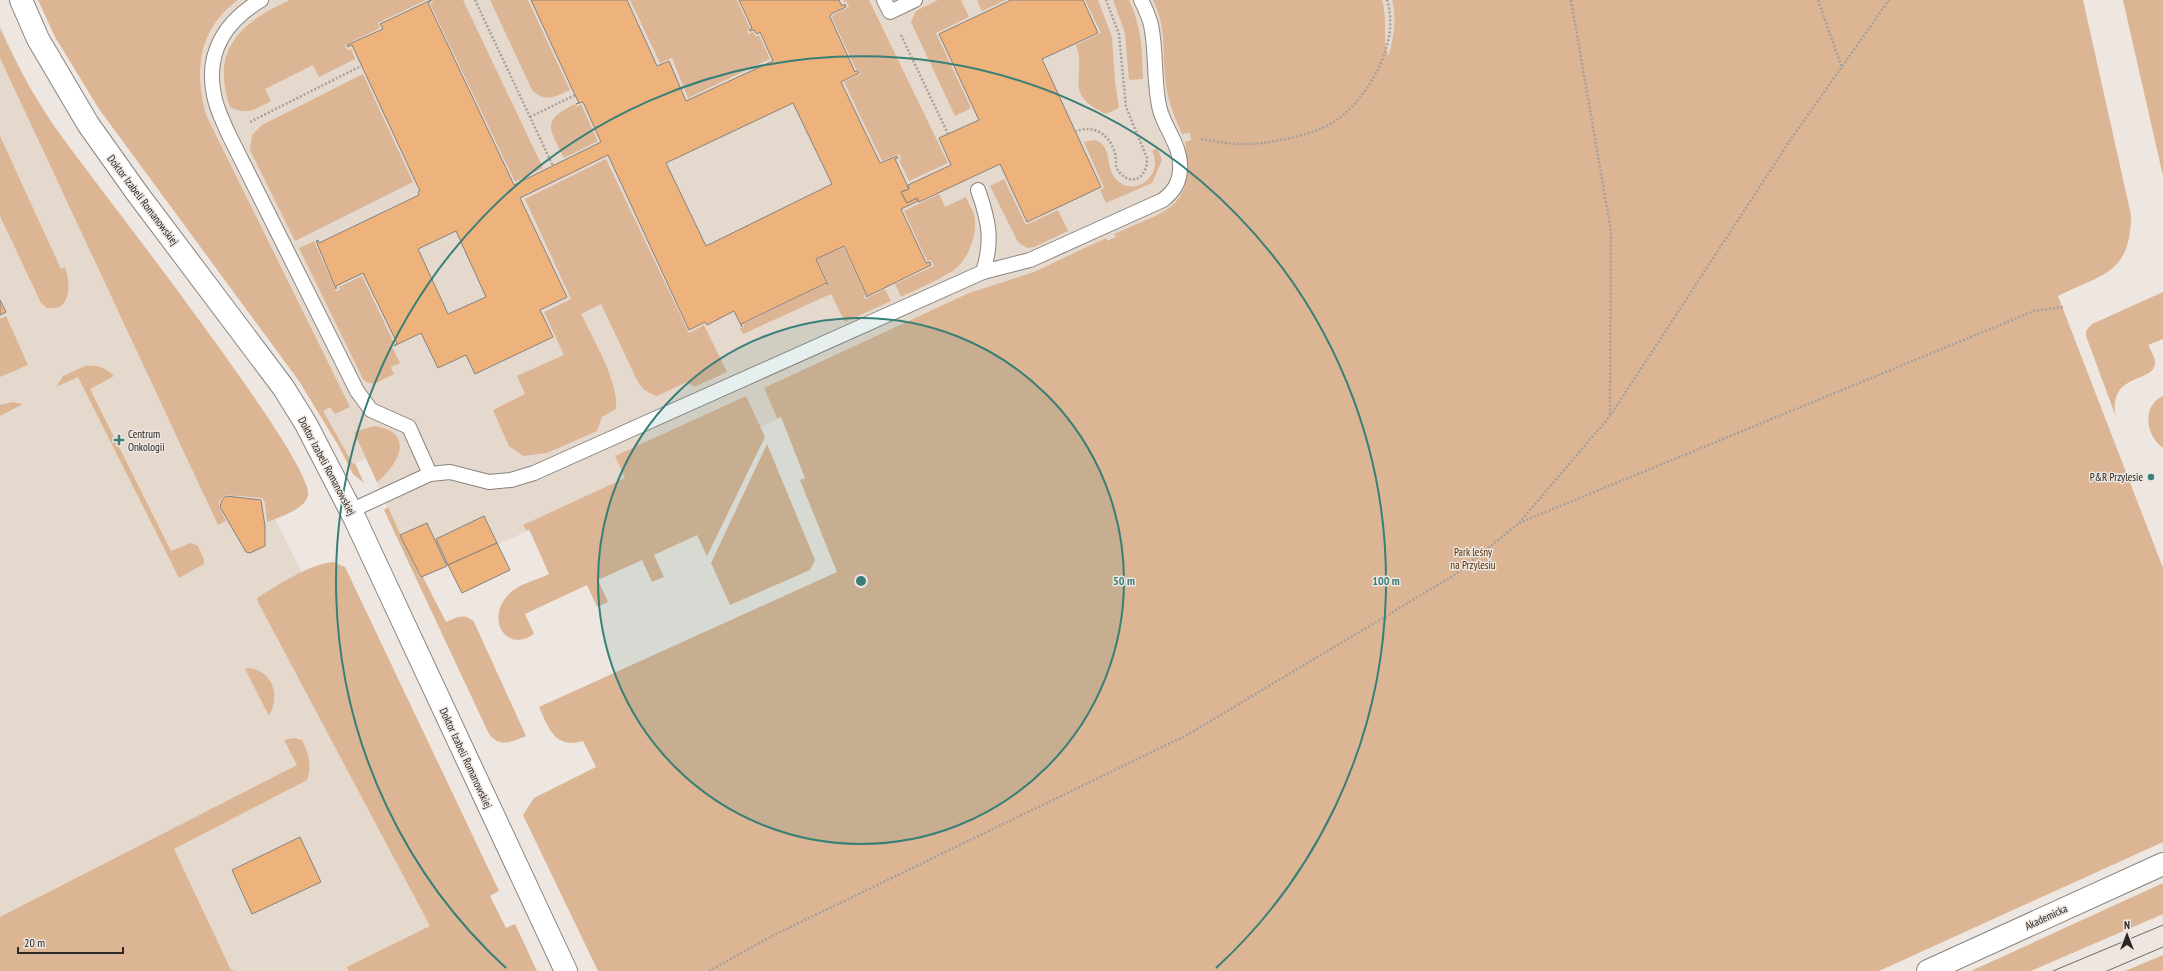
<svg xmlns="http://www.w3.org/2000/svg" width="2163" height="971" viewBox="0 0 2163 971" font-family="'PT Sans Narrow',sans-serif">
  <rect width="100%" height="100%" fill="#ede6e1"/>
  <!-- built -->
  <g fill="#e5d9ce">
    <polygon points="136,0 1511,0 1545,76 420,579 366,459 353,464 307,385"/>
    <polygon points="0,25 85,208 203,360 275,519 302,573 490,971 0,971"/>
  </g>
  <!-- green -->
  <g fill="#dcb594">
    <path d="M 38,0 L 238,0 C 198,29 194,71 206,115 L 350,407 L 335,414 L 330,407 L 323,411 L 353,464 L 355,463 L 364,483 L 353,474 L 338,445 L 299,381 L 99,109 L 55,37 Z"/>
    <path d="M 290,0 L 426,0 L 378,23 L 380,28 L 345,45 L 347,50 L 351,49 L 355,59 L 319,77 L 313,65 L 265,89 L 271,101 C 255,109 248,116 230,107 C 210,49 241,22 290,0 Z"/>
    <polygon points="432,0 463,0 543,168 515,182 430,4 433,2"/>
    <path d="M 490,0 L 528,0 L 570,90 C 554,97 546,103 532,90 Z"/>
    <polygon points="630,0 737,0 750,28 747,30 748,34 754,32 756,37 759,35 770,59 688,98 672,58 660,63"/>
    <polygon points="843,0 869,0 948,163 909,181 899,160 901,159 899,154 882,161 844,82 860,74 858,69 856,69 832,18 833,15 849,7 846,1 844,2"/>
    <polygon points="938,0 961,0 969,17 936,33 971,108 955,116 911,22 916,11"/>
    <polygon points="977,0 1006,0 982,11"/>
    <path d="M 1085,0 L 1098,0 L 1112,37 L 1115,82 L 1119,108 L 1106,114 C 1061,93 1088,76 1076,45 L 1101,33 Z"/>
    <path d="M 1113,0 L 1129,0 C 1142,29 1142,48 1143,79 L 1129,80 L 1125,33 Z"/>
    <path d="M 1153,0 L 1382,0 C 1388,19 1382,38 1388,56 C 1394,38 1397,19 1392,0 L 2083,0 L 2131,215 C 2131,275 2101,274 2058,296 L 2163,568 L 2163,842 L 1879,971 L 598,971 L 523,815 L 534,798 L 596,767 L 583,741 C 555,749 549,729 539,707 L 837,572 L 800,480 L 805,478 L 781,417 L 777,418 L 764,388 L 969,293 L 1034,272 L 1106,238 L 1107,241 L 1116,237 L 1114,234 C 1168,209 1195,210 1185,142 L 1191,140 L 1190,133 L 1182,134 C 1174,116 1167,98 1165,78 C 1162,47 1167,30 1153,0 Z"/>
    <polygon points="2123,0 2163,0 2163,176"/>
    <path d="M 0,29 C 18,68 39,106 65,141 C 99,188 311,458 308,494 C 307,509 279,517 267,522 L 265,503 L 262,498 L 226,495 L 219,501 L 219,507 L 226,521 L 218,525 L 0,58 Z"/>
    <polygon points="363,74 413,182 295,241 250,150 252,135 262,125"/>
    <path d="M 575,104 L 577,107 L 581,104 L 598,141 L 564,158 C 549,127 541,121 575,104 Z"/>
    <path d="M 0,136 L 61,269 L 65,267 C 71,283 72,312 47,308 L 41,303 L 0,216 Z"/>
    <path d="M 1094,140 C 1113,145 1105,166 1115,178 C 1132,199 1165,177 1152,151 L 1157,148 L 1162,160 L 1152,183 L 1106,203 L 1100,190 L 1104,188 L 1084,142 Z"/>
    <path d="M 606,159 L 689,333 L 704,325 L 727,372 L 694,387 L 687,382 L 657,396 C 645,392 640,387 635,376 L 601,304 L 581,314 C 593,339 619,382 616,409 L 602,417 L 597,431 L 547,453 L 523,456 L 509,446 L 493,410 L 525,394 L 517,376 L 564,355 L 544,312 L 571,299 L 525,199 Z"/>
    <polygon points="1004,179 1026,225 1058,210 1068,231 1034,247 1027,248 1018,242 990,186"/>
    <path d="M 939,194 L 945,207 L 966,197 C 968,203 972,209 974,214 C 979,233 968,262 951,272 C 935,282 917,289 901,297 L 895,284 L 934,266 L 931,260 L 927,261 L 904,211 Z"/>
    <polygon points="314,241 336,291 340,290 339,287 362,276 394,343 391,345 400,363 391,367 394,374 374,384 367,382 363,379 299,248"/>
    <polygon points="843,247 866,295 864,296 865,299 885,289 891,301 845,322 831,294 743,334 740,328 744,327 743,324 825,284 829,285 817,259"/>
    <path d="M 2163,292 L 2163,339 L 2148,345 C 2151,351 2156,359 2155,365 C 2151,383 2108,373 2116,417 L 2086,336 L 2086,331 L 2092,324 Z"/>
    <polygon points="6,316 28,365 0,377 0,319"/>
    <path d="M 85,366 C 97,364 106,368 114,376 L 90,389 L 171,551 L 191,543 L 198,546 L 204,560 L 204,564 L 179,578 L 78,377 L 56,387 L 63,376 Z"/>
    <path d="M 746,396 L 765,437 L 707,556 L 697,535 L 654,555 L 664,577 L 652,582 L 642,560 L 598,580 L 608,602 L 597,607 L 587,585 L 525,614 L 534,634 C 506,654 484,618 510,593 C 519,584 537,580 549,574 L 529,529 L 526,530 L 523,525 L 625,478 L 615,456 Z"/>
    <path d="M 2163,396 L 2163,448 C 2146,436 2141,406 2163,396 Z"/>
    <polygon points="13,402 23,404 0,416 0,405"/>
    <path d="M 374,426 C 416,432 399,464 377,482 L 354,432 Z"/>
    <polygon points="767,444 815,560 810,570 730,605 711,563"/>
    <path d="M 388,507 L 420,578 L 423,577 L 446,622 C 456,618 465,612 474,622 L 526,736 C 512,742 500,748 489,734 L 384,510 Z"/>
    <path d="M 333,562 L 345,567 L 499,891 L 490,896 L 506,928 L 515,924 L 537,971 L 349,971 L 347,967 L 430,926 L 258,602 L 257,598 C 280,584 307,565 333,562 Z"/>
    <path d="M 250,668 C 274,672 280,697 269,716 L 245,669 Z"/>
    <path d="M 294,738 L 302,740 C 309,754 312,765 307,780 L 174,849 L 231,970 L 236,971 L 0,971 L 0,917 L 297,765 L 284,740 Z"/>
    <polygon points="2163,883 2163,914 2031,971 1971,971"/>
    <polygon points="2163,955 2163,971 2125,971"/>
  </g>
  <!-- building -->
  <g fill="#eeb37d" stroke="#87817c" fill-rule="evenodd">
    <path d="M 431,0 L 431,1 L 428,3 L 514,185 L 601,142 L 583,102 L 576,104 L 579,103 L 575,95 L 531,0 L 627,0 L 657,66 L 669,61 L 686,101 L 773,61 L 760,32 L 757,34 L 754,30 L 750,31 L 749,30 L 752,28 L 739,0 L 839,0 L 842,6 L 845,4 L 846,7 L 831,14 L 830,17 L 855,72 L 857,70 L 859,73 L 841,82 L 880,163 L 897,156 L 898,158 L 895,159 L 909,189 L 901,192 L 907,203 L 917,198 L 918,201 L 901,209 L 926,263 L 930,262 L 931,265 L 866,297 L 867,296 L 844,246 L 816,259 L 828,285 L 826,283 L 741,324 L 742,327 L 734,311 L 707,325 L 705,322 L 689,330 L 608,155 L 520,198 L 567,297 L 540,310 L 553,337 L 475,374 L 466,355 L 438,368 L 421,333 L 394,346 L 397,343 L 363,273 L 336,286 L 336,289 L 316,241 L 318,240 L 319,243 L 419,195 L 418,192 L 420,191 L 352,45 L 348,47 L 347,45 L 383,29 L 380,24 ZM 793,103 L 832,184 L 706,246 L 666,163 ZM 456,231 L 486,297 L 448,314 L 418,249 Z"/>
    <polygon points="1011,0 1083,0 1098,33 1042,59 1101,187 1027,222 1000,164 919,202 917,198 907,203 901,192 909,189 908,185 951,165 939,138 979,120 939,34"/>
    <polygon points="0,300 6,312 0,315"/>
    <polygon points="226,496 261,500 265,526 265,546 250,553 246,552 220,507 222,500"/>
    <polygon points="484,516 497,543 448,565 436,539"/>
    <polygon points="427,523 447,566 421,577 400,535"/>
    <polygon points="497,543 510,570 462,593 448,565"/>
    <polygon points="300,837 321,882 252,914 232,870"/>
  </g>
  <g fill="none" stroke-linecap="round" stroke-linejoin="round">
    <!-- service casing -->
    <g stroke="#8a847f" stroke-width="16">
      <g id="service">
        <path d="M 261,0 C 226,21 205,52 214,95 C 216,108 223,121 228,133 L 357,391 L 371,410 L 409,427 L 430,474"/>
        <polyline points="884,0 890,12 915,0"/>
        <path d="M 978,190 C 989,221 993,241 983,272"/>
        <path d="M 350,511 L 430,474 L 450,472 L 489,482 L 511,480 L 534,473 L 983,272 L 1030,260 L 1163,200 C 1173,192 1179,184 1180,170 C 1182,147 1166,131 1160,110 C 1153,82 1157,53 1151,25 C 1149,16 1145,8 1141,0"/>
      </g>
    </g>
    <!-- minor casing -->
    <g stroke="#8a847f" stroke-width="24">
      <polyline id="minor" points="21,0 38,39 88,124 137,193 283,387 306,424 355,519 566,971"/>
    </g>
    <!-- tertiary casing -->
    <g stroke="#8a847f" stroke-width="24">
      <polyline id="tertiary" points="1928,971 2163,864"/>
    </g>
    <!-- path -->
    <g stroke="#a6a09c" stroke-width="2.5" stroke-dasharray="2 2" stroke-linecap="butt">
      <polyline points="475,0 553,166"/>
      <polyline points="1571,0 1611,231 1610,415"/>
      <polyline points="1818,0 1842,68"/>
      <polyline points="901,35 948,134"/>
      <polyline points="530,117 575,95"/>
      <polyline points="250,122 361,66"/>
      <path d="M 1075,132 C 1093,123 1110,135 1115,153 C 1117,161 1114,167 1120,173 C 1134,188 1148,175 1147,158 L 1126,107 L 1119,34 L 1106,0"/>
      <path d="M 1201,139 C 1214,141 1227,144 1240,144 C 1265,145 1310,136 1332,123 C 1353,110 1370,87 1380,65 C 1389,45 1394,22 1387,0"/>
      <polyline points="1519,523 2034,311 2063,307"/>
      <polyline points="709,971 772,936 1187,735 1453,576 1518,524 1610,416 1791,139 1889,0"/>
    </g>
    <!-- service -->
    <use href="#service" stroke="#fff" stroke-width="14"/>
    <!-- minor -->
    <use href="#minor" stroke="#fff" stroke-width="22"/>
    <!-- tertiary -->
    <use href="#tertiary" stroke="#fff" stroke-width="22"/>
    <!-- tram -->
    <g stroke="#6d6966" stroke-width="1">
      <polyline points="2053,971 2163,925"/>
      <polyline points="2107,971 2163,947"/>
    </g>
  </g>
  <!-- distance rings -->
  <circle cx="861" cy="581" r="263" fill="#387f77" fill-opacity=".12"/>
  <g fill="none" stroke="#387f77" stroke-width="2">
    <circle cx="861" cy="581" r="263"/>
    <path d="M506 968A525 525 0 1 1 1216 968"/>
  </g>
  <!-- markers -->
  <g fill="#387f77" stroke="#ede6e1" stroke-width="1.5">
    <path d="M117 434h4v4h4v4h-4v4h-4v-4h-4v-4h4z"/>
    <circle cx="2151" cy="477" r="4"/>
  </g>
  <g text-anchor="middle" stroke-width="3" stroke-linejoin="round" paint-order="stroke">
    <!-- street labels -->
    <g font-size="11" fill="#2b2826" stroke="#ede6e1">
      <text transform="translate(143 200) rotate(53)" y="4">Doktor Izabeli Romanowskiej</text>
      <text transform="translate(327 466) rotate(62)" y="4">Doktor Izabeli Romanowskiej</text>
      <text transform="translate(466 758) rotate(65)" y="4">Doktor Izabeli Romanowskiej</text>
      <text transform="translate(2046 917) rotate(-25)" y="4">Akademicka</text>
    </g>
    <!-- poi labels -->
    <g font-size="11" fill="#2b2826" stroke="#ede6e1" text-anchor="start">
      <text x="128" y="438">Centrum<tspan x="128" dy="13">Onkologii</tspan></text>
      <text x="2143" y="481" text-anchor="end">P&amp;R Przylesie</text>
    </g>
    <!-- park labels -->
    <g font-size="11" fill="#542e01" stroke="#ede6e1">
      <text x="1473" y="556">Park leśny<tspan x="1473" dy="13">na Przylesiu</tspan></text>
    </g>
  </g>
  <circle cx="861" cy="581" r="6" fill="#387f77" stroke="#ede6e1" stroke-width="2"/>
  <g font-size="12" text-anchor="middle" font-weight="bold" fill="#387f77" stroke="#ede6e1" stroke-width="3" stroke-linejoin="round" paint-order="stroke">
    <text x="1124" y="585">50 m</text>
    <text x="1386" y="585">100 m</text>
  </g>
  <!-- north arrow -->
  <g transform="translate(2127 935)" stroke="#ede6e1" stroke-width="3" paint-order="stroke">
  <path d="M0-3L7 15L0 10L-7 15Z" fill="#2b2826"/>
  <text y="-6" font-size="11" font-weight="bold" text-anchor="middle" fill="#2b2826">N</text>
  </g>
  <!-- scale -->
  <path d="M18 947v6h105v-6" fill="none" stroke="#2b2826" stroke-width="2"/>
  <text x="24" y="947" font-size="12" fill="#2b2826" stroke="#ede6e1" stroke-width="3" paint-order="stroke">20 m</text>
</svg>
